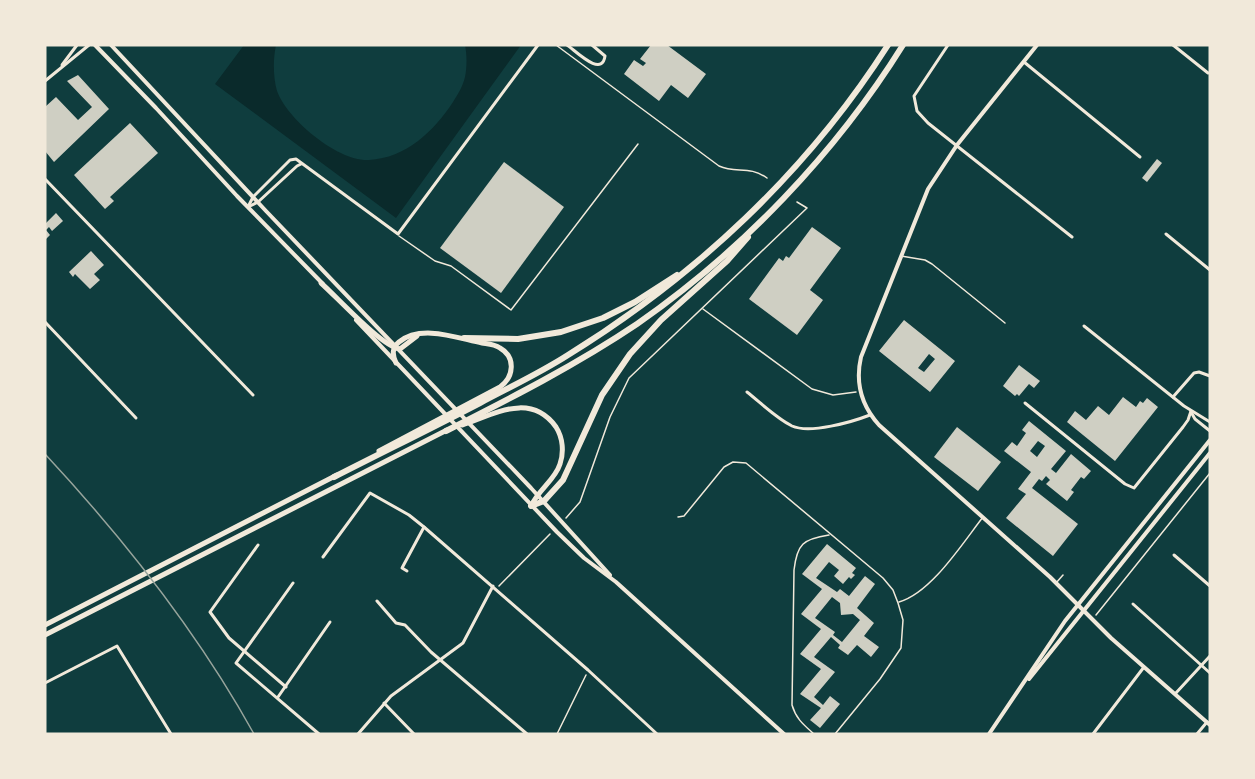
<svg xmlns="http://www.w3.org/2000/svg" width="1255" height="779" font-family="'Space Grotesk',sans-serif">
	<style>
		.water { fill: #0a2a2b }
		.building { fill: #cfcfc3; fill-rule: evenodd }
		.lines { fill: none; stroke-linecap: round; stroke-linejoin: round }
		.path { stroke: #f1e9da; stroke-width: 1.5 }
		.service { stroke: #f1e9da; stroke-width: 1.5 }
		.minor { stroke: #f1e9da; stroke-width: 3 }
		.tertiary { stroke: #f1e9da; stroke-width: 4 }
		.primary { stroke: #f1e9da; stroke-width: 5 }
		.motorway { stroke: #f1e9da; stroke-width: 6 }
		.tram { stroke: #97a49c; stroke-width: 1.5 }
	</style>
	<rect width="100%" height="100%" fill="#0f3d3e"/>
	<path class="water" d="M244,45H276C273,59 273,77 277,91C287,119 338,162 369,160C406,158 434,131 453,102C458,94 463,86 465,77C467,67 467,55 465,45H521L396,218L215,84Z"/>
	<g class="building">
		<polygon points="651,45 667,45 706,74 688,98 671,85 659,101 624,74 634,60 643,66 646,63 640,59"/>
		<polygon points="78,75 109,109 54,162 45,151 45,107 56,97 78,120 92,107 67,81"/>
		<polygon points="130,123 158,153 110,197 114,201 105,209 74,175"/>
		<polygon points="1157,159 1162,163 1147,182 1142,178"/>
		<polygon points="504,162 564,207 501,293 440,248"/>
		<polygon points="56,213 63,221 52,231 49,227 46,230 50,235 45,240 45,224"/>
		<polygon points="812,227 841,248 810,290 823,300 797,335 749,299 779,258 783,261 786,256 789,258"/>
		<polygon points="91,251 104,265 94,274 100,280 90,289 75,274 73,277 69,272"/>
		<path d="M904,320L955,361L930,392L879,351ZM929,354L935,359L924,372L918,368Z"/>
		<polygon points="1019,365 1040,381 1034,388 1029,384 1019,396 1017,394 1015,396 1003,386"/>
		<polygon points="1123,397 1136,407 1140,401 1143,403 1147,398 1158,407 1115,461 1067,422 1075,411 1086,420 1098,406 1109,415"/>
		<path d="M1029,421L1066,451L1051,469L1056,473L1071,454L1091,471L1084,479L1081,477L1071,490L1074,492L1067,501L1046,484L1050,480L1046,476L1042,481L1039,479L1032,488L1078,524L1053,556L1006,518L1026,494L1018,489L1031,472L1004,451L1012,442L1017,446L1026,433L1022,430ZM1038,441L1045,446L1037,457L1030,451Z"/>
		<polygon points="957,427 1001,462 978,491 934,457"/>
		<path d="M827,544L856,568L852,573L855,575L851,579L849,577L843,584L834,576L839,570L829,562L816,578L837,592L840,589L849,596L865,576L875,584L857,608L874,623L864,636L879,647L871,657L857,645L848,655L838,648L840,645L831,637L814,657L835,672L814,697L823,705L830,696L840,704L820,728L810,720L821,708L800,694L821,669L800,654L821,629L801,614L822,589L802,574ZM832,597L840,603L841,615L853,614L860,620L842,642L833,635L835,632L815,618Z"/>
	</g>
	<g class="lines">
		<g class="path">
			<path d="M556,45L719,166C736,174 749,165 767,178"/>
			<polyline points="703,309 812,389 833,395 856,392"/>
			<polyline points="566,518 580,502 610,417 629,378 807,208 797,202"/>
			<polyline points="499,586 550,534"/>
			<polyline points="1096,615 1210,473"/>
			<polyline points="557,734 586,675"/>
		</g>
		<g class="service">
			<polyline points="399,236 435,261 451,266 511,310 638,144"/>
			<polyline points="901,256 925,260 932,264 1005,323"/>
			<polyline points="678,517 684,516 724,467 733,462 746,463 883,578 893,590 898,603 903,620 901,648 880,679 835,734"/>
			<polyline points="1056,583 1063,575"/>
			<path d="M899,602C931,593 962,544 983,517"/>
			<path d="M814,734C804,725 796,719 792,705L794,570C797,544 803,539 829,535"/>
		</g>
		<g class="minor">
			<path d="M567,45C576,51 602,78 605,56L592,45"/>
			<polyline points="948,45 914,96 917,111 928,123 1072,237"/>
			<polyline points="1173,45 1208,73"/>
			<polyline points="1024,62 1140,157"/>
			<polyline points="62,65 77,45"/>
			<polyline points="45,81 89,45"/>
			<polyline points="45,179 253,395"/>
			<polyline points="248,207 253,197 290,160 296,159 398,234 538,45"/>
			<polyline points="248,207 258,202 297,166 301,164"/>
			<polyline points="1166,234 1210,270"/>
			<polyline points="45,322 136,418"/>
			<polyline points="1084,326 1184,406 1210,422"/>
			<path d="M747,392C761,403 776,418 792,426C810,434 852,422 870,415"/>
			<polyline points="1173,397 1194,373 1199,372 1210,376"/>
			<polyline points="1025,403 1125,484 1134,488 1183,427 1188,420 1191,411"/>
			<polyline points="1191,412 1195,419 1210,431"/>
			<polyline points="258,545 210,612 229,638 286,687"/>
			<polyline points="1174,555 1210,586"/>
			<polyline points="323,557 370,493 409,515 424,527 588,670 657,734"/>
			<polyline points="407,571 402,568 424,527"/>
			<polyline points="293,583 236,663 319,734"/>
			<polyline points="377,601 396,623 405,625 431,652 527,734"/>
			<polyline points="1133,604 1210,673"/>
			<polyline points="45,683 117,646 171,734"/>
			<polyline points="1175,694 1210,656"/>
			<polyline points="278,697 330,622"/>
			<polyline points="384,703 414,734"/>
			<polyline points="358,734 391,696 463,643 493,586"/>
			<polyline points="1093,734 1144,667"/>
			<polyline points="1197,734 1207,722"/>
		</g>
		<g class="tertiary">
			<polyline points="95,45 156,108 237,196 323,284"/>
			<polyline points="111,45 266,211 531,488 610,575"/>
			<path d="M1037,45L957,145L928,189L861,357C855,383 861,405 879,425L1050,577L1111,638L1210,725"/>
			<polyline points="356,320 557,532 584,558 616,582 784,734"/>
			<polyline points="1029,679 1210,453"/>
			<polyline points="989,734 1065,621 1210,440"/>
		</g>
		<g class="primary">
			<path d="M321,283C337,297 382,347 400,349L417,336"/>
			<path d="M462,425C493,415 530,391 556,427C563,438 564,452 560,464C555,480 539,489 531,506"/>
			<path d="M379,451L500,387C514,377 516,357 500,348C494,344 488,344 482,343C457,338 421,324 399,342C392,348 392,354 396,363"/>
			<polyline points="45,625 337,475"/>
			<polyline points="45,635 447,430"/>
		</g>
		<g class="motorway">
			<polyline points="464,338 518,339 561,332 603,318 635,302 677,275"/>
			<path d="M446,431C511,398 576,365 637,324C742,251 835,154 903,45"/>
			<path d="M334,477C383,452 432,428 480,403C510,387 540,373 568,355C696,276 807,172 888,45"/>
			<polyline points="531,506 544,501 563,480 602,395 630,354 661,320 727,261 748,237"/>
		</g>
		<path class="tram" d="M45,454C125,540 197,631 254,734"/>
	</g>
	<rect width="1255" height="779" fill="none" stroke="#f1e9da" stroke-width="93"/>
</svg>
